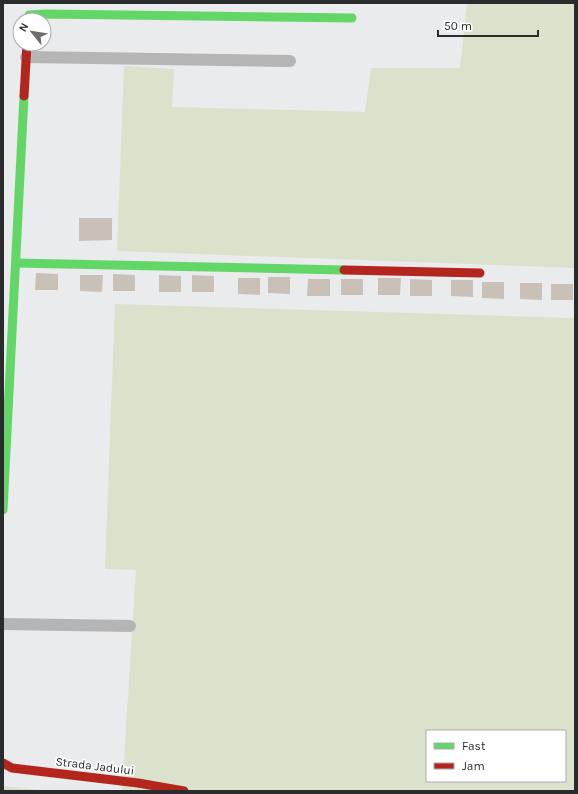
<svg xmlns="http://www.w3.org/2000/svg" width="578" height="794" font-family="Karla,sans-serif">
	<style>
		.green { fill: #dbe2cb; fill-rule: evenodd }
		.building { fill: #c9c1b7 }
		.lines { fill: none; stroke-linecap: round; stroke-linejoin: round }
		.street { stroke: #b5b5b6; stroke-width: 12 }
		.fast { stroke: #63d668; stroke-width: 9 }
		.jam { stroke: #b3261e; stroke-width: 9 }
		.labels { text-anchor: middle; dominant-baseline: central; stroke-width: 3.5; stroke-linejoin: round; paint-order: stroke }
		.street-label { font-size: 12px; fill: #2a2b2d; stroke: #fff }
	</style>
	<rect width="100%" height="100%" fill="#e9ebed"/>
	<g class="green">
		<polygon points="467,3 575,3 575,268 117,251 124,66 174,69 172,107 365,112 371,68 460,68"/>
		<path d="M115,304L575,318V791H122L136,570L105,569ZM427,731H565V781H427Z"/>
		<polygon points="3,786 50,791 3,791"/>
	</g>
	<g class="building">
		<polygon points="79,218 112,218 112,240 79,241"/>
		<polygon points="36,273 58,274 58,290 35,290"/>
		<polygon points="113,274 135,275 135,291 113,291"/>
		<polygon points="80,275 103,275 102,292 80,291"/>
		<polygon points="159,275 181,276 181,292 159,292"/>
		<polygon points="192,275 214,276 214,292 192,292"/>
		<polygon points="268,277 290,277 290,294 268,293"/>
		<polygon points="238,278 260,278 260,295 238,294"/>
		<polygon points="378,278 401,278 400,295 378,295"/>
		<polygon points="308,279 330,279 330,296 307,296"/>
		<rect x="341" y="279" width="22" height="16"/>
		<polygon points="410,279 432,280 432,296 410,296"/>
		<polygon points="451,280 473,280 473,297 451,296"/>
		<polygon points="482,282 504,282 504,299 482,298"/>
		<polygon points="520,283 542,283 542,300 520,299"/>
		<rect x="551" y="284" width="22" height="16"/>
	</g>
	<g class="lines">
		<g class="street">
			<polyline points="26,57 290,61"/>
			<polyline points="3,624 130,626"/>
		</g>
		<g class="fast">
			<polyline points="29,15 46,14 352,18"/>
			<polyline points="16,263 344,270"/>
			<polyline points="3,510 24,96"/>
		</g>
		<g class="jam">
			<polyline points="24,96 27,44"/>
			<polyline points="344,270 480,273"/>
			<polyline points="3,763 12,768 138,783 184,791"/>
		</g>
	</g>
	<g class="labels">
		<g class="street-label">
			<text transform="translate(95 766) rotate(7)">Strada Jadului</text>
		</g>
	</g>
	<rect width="578" height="794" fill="none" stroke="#2a2b2d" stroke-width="8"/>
	<rect x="426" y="730" width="140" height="52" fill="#ffffff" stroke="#aaaaab"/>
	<rect x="434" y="743" width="20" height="6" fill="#63d668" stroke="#aaaaab"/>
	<text x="462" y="750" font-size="12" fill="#2a2b2d">Fast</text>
	<rect x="434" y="763" width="20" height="6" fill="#b3261e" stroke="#aaaaab"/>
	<text x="462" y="770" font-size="12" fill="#2a2b2d">Jam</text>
	<g transform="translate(32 32) rotate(300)"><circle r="19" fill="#ffffff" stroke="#aaaaab"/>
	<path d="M0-3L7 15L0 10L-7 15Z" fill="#6d6e70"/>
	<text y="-6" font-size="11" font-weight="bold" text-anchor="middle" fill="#2a2b2d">N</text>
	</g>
	<path d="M438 30v6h100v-6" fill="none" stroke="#2a2b2d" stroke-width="2"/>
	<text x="444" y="30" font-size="12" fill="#2a2b2d" stroke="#ffffff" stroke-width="3" paint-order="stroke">50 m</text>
</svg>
